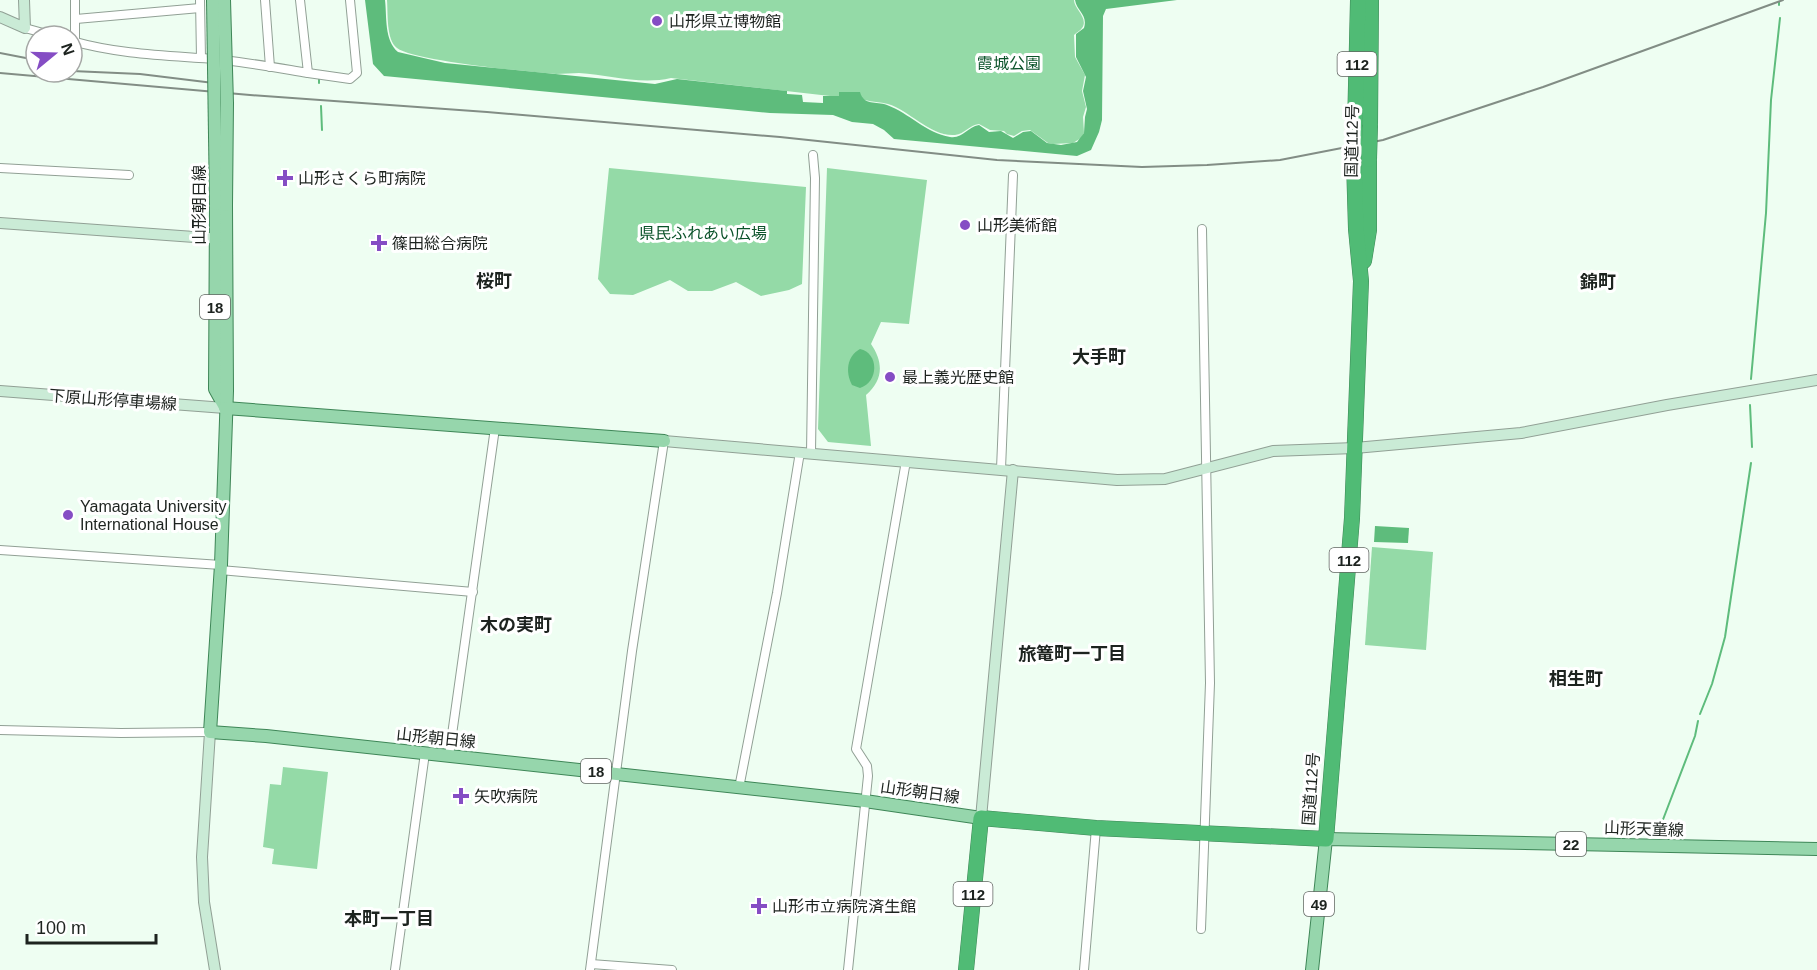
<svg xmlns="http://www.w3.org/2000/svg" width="1817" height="970" font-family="Helvetica,'Noto Sans JP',sans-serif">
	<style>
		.green { fill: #94daa7 }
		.water { fill: #5ebc7c }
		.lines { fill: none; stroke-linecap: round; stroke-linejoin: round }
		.stream { stroke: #5ebc7c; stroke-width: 2 }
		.street-casing { stroke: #91a095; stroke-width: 10 }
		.secondary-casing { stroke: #91a095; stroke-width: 12 }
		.primary-casing { stroke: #3e8657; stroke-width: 14 }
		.highway-casing { stroke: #3e8657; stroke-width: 16 }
		.street { stroke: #fff; stroke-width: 8 }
		.secondary { stroke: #caebd6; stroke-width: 10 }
		.primary { stroke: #96d6ac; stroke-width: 12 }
		.highway { stroke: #50bb75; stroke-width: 15 }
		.rail { stroke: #828d85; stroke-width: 2 }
		.primary-bridge-casing { stroke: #3e8657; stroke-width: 14; stroke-linecap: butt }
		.highway-bridge-casing { stroke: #3e8657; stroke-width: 16; stroke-linecap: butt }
		.primary-bridge { stroke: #96d6ac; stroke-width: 12 }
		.highway-bridge { stroke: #50bb75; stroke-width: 15 }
		.poi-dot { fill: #854dc4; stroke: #fff; stroke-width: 2 }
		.labels { text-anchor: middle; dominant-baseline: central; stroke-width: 6; stroke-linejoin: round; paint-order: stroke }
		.shield { fill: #fff; stroke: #616562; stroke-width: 1.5 }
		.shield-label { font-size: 15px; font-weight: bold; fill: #1d231f }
		.poi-label { font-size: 16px; fill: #1d231f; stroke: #fff; text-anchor: start }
		.park-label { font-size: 16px; fill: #0b532a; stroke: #fff }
		.street-label { font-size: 16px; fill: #1d231f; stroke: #fff }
		.neighbourhood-label { font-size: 18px; font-weight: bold; fill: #1d231f; stroke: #fff }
	</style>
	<rect width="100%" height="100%" fill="#eefef2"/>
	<g class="green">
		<path d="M387,0H1074C1074,9 1089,18 1082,28C1080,31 1077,32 1074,35L1075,57L1085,75L1082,91L1086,107L1083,117L1084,133L1081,138L1073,143L1053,144L1048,143L1030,130L1022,131L1014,136L1007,134L1004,131L990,130L979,124C969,125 965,134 955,135C931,137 909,110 888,104C880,102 872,102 865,100L671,78C640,85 610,75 579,73C572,73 564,74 556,74C530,72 414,61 397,48C386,40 388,13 387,0Z"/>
		<polygon points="609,168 806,187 802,284 789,290 761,296 736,282 712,291 688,291 670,280 633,295 610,294 598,279"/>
		<path d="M827,168L927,180L909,324L881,322L871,344C884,363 883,380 866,395L871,446L828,442L818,429Z"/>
		<polygon points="1372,547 1433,552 1426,650 1365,645"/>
		<polygon points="283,767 328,772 317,869 272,864 274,849 263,847 270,784 281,785"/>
	</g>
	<g class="water">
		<path d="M365,0H385C387,17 384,40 398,52L445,63L655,84L677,79L787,91V94L802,95L803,102L823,103V96H839V92H860C864,106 876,101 887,105C909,113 926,133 950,137C963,139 967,127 979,125L989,132L1001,131L1013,138L1023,132L1031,131L1047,143L1061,145L1077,142L1084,133L1085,117L1087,109L1083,91L1086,77L1076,57V34L1084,28C1088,14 1077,12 1075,0H1177L1106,9L1103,16L1102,120L1099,132L1091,150L1077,156L894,139L884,130L873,124L852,122L833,115L770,113L384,76L373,64Z"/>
		<path d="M860,349C879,353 879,382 860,388L852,385C845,372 847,356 860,349Z"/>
		<polygon points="1375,526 1409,528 1408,543 1374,542"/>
	</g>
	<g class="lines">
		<g class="stream">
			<polyline points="1779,5 1779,2"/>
			<polyline points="319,79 319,83"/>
			<polyline points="321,106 322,130"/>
			<polyline points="1751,379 1766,213 1771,100 1780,18"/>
			<polyline points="1750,405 1752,447"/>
			<polyline points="1700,714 1712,684 1725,637 1751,463"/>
			<polyline points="1659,830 1695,736 1698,721"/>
		</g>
		<g class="street-casing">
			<g id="street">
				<polyline points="75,0 75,42"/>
				<polyline points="200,0 201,58"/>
				<polyline points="265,0 270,67"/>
				<polyline points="76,19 200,8"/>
				<polyline points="25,28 54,36"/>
				<path d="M72,41C114,53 156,55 199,58C236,60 272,67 308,73L300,0"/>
				<polyline points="308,73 350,79 357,73 350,0"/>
				<polyline points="0,168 129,175"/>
				<polyline points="811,453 815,178 813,155"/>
				<polyline points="1001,469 1013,175"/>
				<polyline points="0,550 221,565"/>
				<polyline points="220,570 473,592"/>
				<polyline points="0,730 121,733 210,732"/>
				<polyline points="449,756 495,428"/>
				<polyline points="739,788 777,593 800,452"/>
				<polyline points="1201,929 1210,683 1202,229"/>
				<polyline points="591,964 672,970"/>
				<polyline points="395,970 425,753"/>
				<polyline points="590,970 632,651 664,441"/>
				<polyline points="848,970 868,776 867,766 856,749 906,461"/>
				<polyline points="1084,970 1096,828"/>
			</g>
		</g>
		<g class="secondary-casing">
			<g id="secondary">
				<polyline points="0,17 25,28 24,0"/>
				<polyline points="0,223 222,239"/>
				<polyline points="0,391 225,408"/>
				<polyline points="664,441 1117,480 1165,479 1273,451 1355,448 1521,433 1667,405 1817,380"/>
				<polyline points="210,732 202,857 204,902 215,970"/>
				<polyline points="981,818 1013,470"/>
			</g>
		</g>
		<g class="primary-casing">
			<g id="primary">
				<polyline points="216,204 215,389 225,407"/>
				<polyline points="226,205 227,391 221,565 210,732 266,736 865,801 981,818"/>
				<polyline points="225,408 664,441"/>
				<polyline points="1312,970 1326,839 1817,849"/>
			</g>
		</g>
		<g class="highway-casing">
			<g id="highway">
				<polyline points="1370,125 1371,0"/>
				<polyline points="1355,128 1358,0"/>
				<polyline points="1364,261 1369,230 1369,159"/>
				<polyline points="966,970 981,818 1096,828 1326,839 1352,518 1361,281 1356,229 1354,162"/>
			</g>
		</g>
		<use href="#street" class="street"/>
		<use href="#secondary" class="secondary"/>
		<use href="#primary" class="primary"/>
		<use href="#highway" class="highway"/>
		<g class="rail">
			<polyline points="0,53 36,60"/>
			<polyline points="72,71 140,74 230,85"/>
			<polyline points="0,73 250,95 487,112 780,137 997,160 1142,167 1207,165 1280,160 1383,140 1543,87 1783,0"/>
		</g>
		<g class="primary-bridge-casing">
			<g id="primary-bridge">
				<polyline points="213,0 216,204"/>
				<polyline points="224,0 227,103 226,205"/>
			</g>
		</g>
		<g class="highway-bridge-casing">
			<g id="highway-bridge">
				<polyline points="1369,159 1370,125"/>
				<polyline points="1354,162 1355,128"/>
			</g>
		</g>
		<use href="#primary-bridge" class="primary-bridge"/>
		<use href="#highway-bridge" class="highway-bridge"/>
	</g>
	<g class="poi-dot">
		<circle cx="657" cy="21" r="6"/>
		<path d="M282 169h6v6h6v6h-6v6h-6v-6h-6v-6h6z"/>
		<circle cx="965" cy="225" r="6"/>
		<path d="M376 234h6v6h6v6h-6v6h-6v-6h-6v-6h6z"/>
		<circle cx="890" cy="377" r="6"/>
		<circle cx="68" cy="515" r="6"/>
		<path d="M458 787h6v6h6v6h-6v6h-6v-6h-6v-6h6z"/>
		<path d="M756 897h6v6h6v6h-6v6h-6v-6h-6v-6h6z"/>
	</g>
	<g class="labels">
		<g class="shield">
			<rect x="1337.5" y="52" width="39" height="24" rx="4.5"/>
			<rect x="200" y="295" width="30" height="24" rx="4.5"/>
			<rect x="1329.5" y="548" width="39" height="24" rx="4.5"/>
			<rect x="581" y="759" width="30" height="24" rx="4.5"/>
			<rect x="1556" y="832" width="30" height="24" rx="4.5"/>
			<rect x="953.5" y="882" width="39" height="24" rx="4.5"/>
			<rect x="1304" y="892" width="30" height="24" rx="4.5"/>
		</g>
		<g class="shield-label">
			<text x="1357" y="64">112</text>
			<text x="215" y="307">18</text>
			<text x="1349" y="560">112</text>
			<text x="596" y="771">18</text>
			<text x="1571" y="844">22</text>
			<text x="973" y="894">112</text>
			<text x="1319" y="904">49</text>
		</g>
		<g class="poi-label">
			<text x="669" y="21">山形県立博物館</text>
			<text x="298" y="178">山形さくら町病院</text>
			<text x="977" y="225">山形美術館</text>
			<text x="392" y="243">篠田総合病院</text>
			<text x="902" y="377">最上義光歴史館</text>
			<text x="80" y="506">Yamagata University<tspan x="80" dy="18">International House</tspan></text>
			<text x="474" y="796">矢吹病院</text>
			<text x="772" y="906">山形市立病院済生館</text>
		</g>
		<g class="park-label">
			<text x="1009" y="63">霞城公園</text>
			<text x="703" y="233">県民ふれあい広場</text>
		</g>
		<g class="street-label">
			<text transform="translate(1352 141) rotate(-89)">国道112号</text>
			<text transform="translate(199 205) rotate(-90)">山形朝日線</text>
			<text transform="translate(113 400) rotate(4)">下原山形停車場線</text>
			<text transform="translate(436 738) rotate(6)">山形朝日線</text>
			<text transform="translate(1311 789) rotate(-86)">国道112号</text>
			<text transform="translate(920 792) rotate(8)">山形朝日線</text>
			<text transform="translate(1644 829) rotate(2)">山形天童線</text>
		</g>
		<g class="neighbourhood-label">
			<text x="494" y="281">桜町</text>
			<text x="1598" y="282">錦町</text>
			<text x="1099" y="357">大手町</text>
			<text x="516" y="625">木の実町</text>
			<text x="1072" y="654">旅篭町一丁目</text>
			<text x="1576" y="679">相生町</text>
			<text x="389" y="919">本町一丁目</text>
		</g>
	</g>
	<g transform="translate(54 54) rotate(71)"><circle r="28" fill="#ffffff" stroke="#a5a7a5" stroke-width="1.5"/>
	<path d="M0-4.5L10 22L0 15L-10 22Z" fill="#854dc4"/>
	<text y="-9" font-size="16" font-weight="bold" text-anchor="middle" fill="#1d231f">N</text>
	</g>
	<path d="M27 934v9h129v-9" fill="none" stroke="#1d231f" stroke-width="3"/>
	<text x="36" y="934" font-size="18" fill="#1d231f" stroke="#ffffff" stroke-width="4.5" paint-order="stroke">100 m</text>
</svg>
